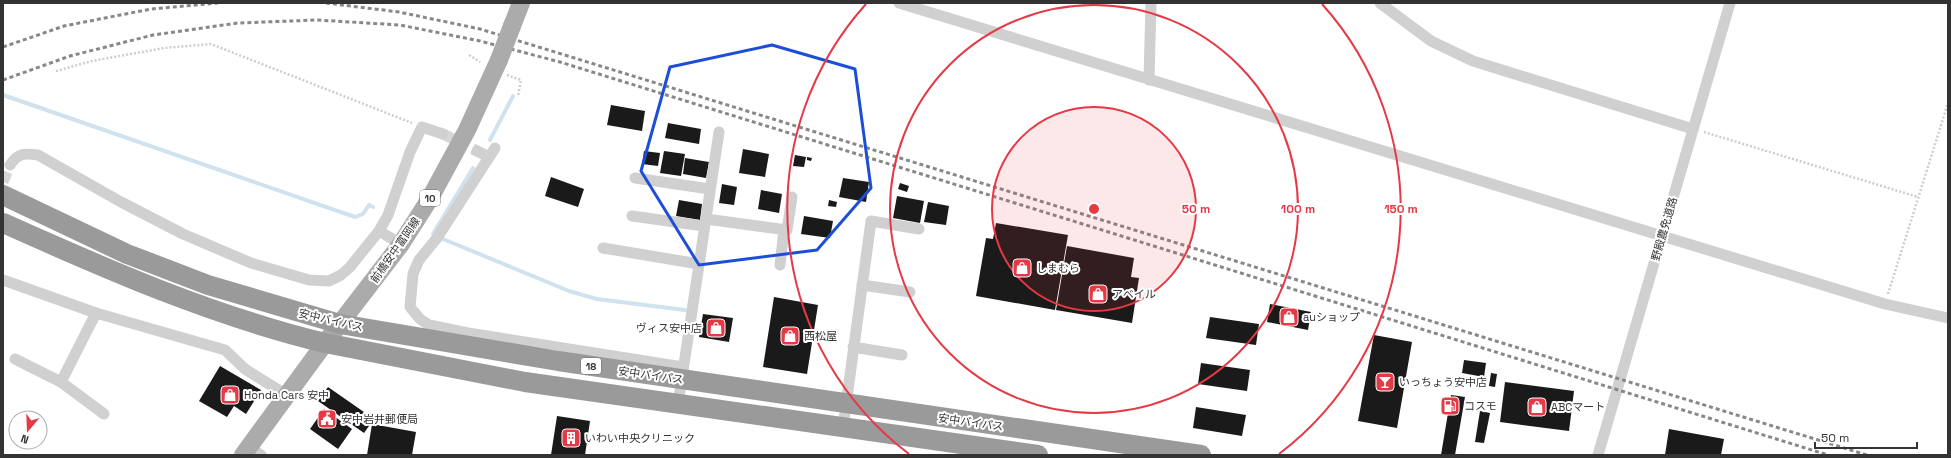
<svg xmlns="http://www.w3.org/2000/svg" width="1951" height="458" font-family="'Space Grotesk','Noto Sans JP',sans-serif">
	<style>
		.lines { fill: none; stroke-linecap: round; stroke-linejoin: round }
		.stream { stroke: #cfe2ee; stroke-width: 4 }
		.building { fill: #1a1a1a }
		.street-tunnel { stroke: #d6d6d6; stroke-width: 11; stroke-dasharray: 11 5.5; stroke-linecap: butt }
		.path { stroke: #cdcdcd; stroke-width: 2.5; stroke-dasharray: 2 2; stroke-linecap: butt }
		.street { stroke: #d0d0d0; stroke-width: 11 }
		.primary { stroke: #ababab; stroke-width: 18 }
		.highway { stroke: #9a9a9a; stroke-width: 20 }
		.rail { stroke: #888; stroke-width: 3; stroke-dasharray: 4 3; stroke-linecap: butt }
		.primary-bridge { stroke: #ababab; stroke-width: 18 }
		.marked { fill: none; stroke: #1d4ed8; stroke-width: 3; stroke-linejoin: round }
		.ring { fill: none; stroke: #e63946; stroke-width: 2 }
		.labels { text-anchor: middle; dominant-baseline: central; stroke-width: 4; stroke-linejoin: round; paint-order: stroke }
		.shield { fill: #fff; stroke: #707070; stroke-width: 1 }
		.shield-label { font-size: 10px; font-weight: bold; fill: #333 }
		.street-label { font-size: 11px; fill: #333; stroke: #fff }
		.poi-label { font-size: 11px; fill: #333; stroke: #fff; text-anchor: start }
		.centre { fill: #e63946; stroke: #fff; stroke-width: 2 }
		.ring-label { font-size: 12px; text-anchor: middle; font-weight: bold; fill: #e63946; stroke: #fff; stroke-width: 4; stroke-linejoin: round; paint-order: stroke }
	</style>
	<rect width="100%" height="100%" fill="#fff"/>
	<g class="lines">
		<g class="stream">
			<polyline points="3,95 355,217 363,214 369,205 373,207"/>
			<polyline points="490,140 513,96"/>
			<polyline points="433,234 473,168"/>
			<polyline points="443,239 569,291 597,299 685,310"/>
		</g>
	</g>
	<g class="building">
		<polygon points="611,105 645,111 642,131 607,125"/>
		<polygon points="668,123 701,129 699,144 665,138"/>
		<polygon points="743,149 769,154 765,177 739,173"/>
		<polygon points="644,151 660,153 658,166 642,164"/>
		<polygon points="664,151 685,154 681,176 660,173"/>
		<polygon points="795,155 806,157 804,167 793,166"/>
		<polygon points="807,157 812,158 811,161 807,160"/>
		<polygon points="685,158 709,162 706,178 683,174"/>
		<polygon points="551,177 584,189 578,207 545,196"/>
		<polygon points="843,178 869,182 866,202 839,197"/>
		<polygon points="900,183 909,186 907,192 898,189"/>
		<polygon points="722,184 737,187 734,205 719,203"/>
		<polygon points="761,190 782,194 779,213 758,209"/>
		<polygon points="897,196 924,201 920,223 893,218"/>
		<polygon points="679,200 702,204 700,220 676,216"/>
		<polygon points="829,200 837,202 836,207 828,206"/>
		<polygon points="928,202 949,206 946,225 924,222"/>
		<polygon points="804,216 833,221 830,238 801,234"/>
		<polygon points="996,223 1068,235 1055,310 976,296 986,238 993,239"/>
		<polygon points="1067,246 1134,258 1131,277 1139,278 1132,323 1056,310"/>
		<polygon points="774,297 818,305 807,374 763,367"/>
		<polygon points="1270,304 1311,312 1308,330 1267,322"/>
		<polygon points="703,314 733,318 729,342 699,337"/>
		<polygon points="1210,317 1259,324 1256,345 1206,338"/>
		<polygon points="1374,335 1412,342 1397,428 1358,421"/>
		<polygon points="1464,360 1486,363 1484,377 1462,373"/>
		<polygon points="1201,363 1250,370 1247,391 1198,384"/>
		<polygon points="220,366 261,390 246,414 234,406 227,417 199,401"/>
		<polygon points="1491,373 1497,374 1495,387 1489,386"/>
		<polygon points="1505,382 1574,391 1569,431 1500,422"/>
		<polygon points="328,387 374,419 364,433 318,401"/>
		<polygon points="1451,395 1465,397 1455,455 1441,455"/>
		<polygon points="1196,407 1246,415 1242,436 1193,428"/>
		<polygon points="324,409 352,429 338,449 310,429"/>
		<polygon points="1480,411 1490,413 1484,443 1475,442"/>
		<polygon points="557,416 590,421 585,455 551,455"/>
		<polygon points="372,424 416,432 412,455 367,455"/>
		<polygon points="1669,429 1724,439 1721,455 1665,455"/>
	</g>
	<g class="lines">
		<g class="street-tunnel">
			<polyline points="443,134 477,151"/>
			<polyline points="3,182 10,165"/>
		</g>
		<g class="path">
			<polyline points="469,55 480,62"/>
			<polyline points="56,71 92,61 164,48 211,44 412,123"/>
			<polyline points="507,75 521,80 518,96"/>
			<polyline points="1704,132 1918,197"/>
			<polyline points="1888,294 1948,103"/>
		</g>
		<g class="street">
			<polyline points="899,3 1885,304 1948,318"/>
			<polyline points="1380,3 1431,41 1473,61 1693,129"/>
			<polyline points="1149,80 1151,3"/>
			<polyline points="495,148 437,238 419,260 413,274 410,307 420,319 429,325 468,333 683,367"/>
			<polyline points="477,151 489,157"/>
			<path d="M10,165C18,153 24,153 38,155L121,202L183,234L251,263L309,280L329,281L341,275L350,267L379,231L388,215L410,152L422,127L443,134"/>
			<polyline points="635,178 710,189"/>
			<polyline points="632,216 704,226"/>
			<polyline points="706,219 787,230 792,197"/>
			<polyline points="379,231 401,244"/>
			<polyline points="603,248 699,264"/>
			<polyline points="780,265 784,230"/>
			<polyline points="3,280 96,313 225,350 245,369 288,396"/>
			<polyline points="862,285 910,292"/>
			<polyline points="853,347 902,355"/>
			<polyline points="15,359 61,382 104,414"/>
			<polyline points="61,382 96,313"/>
			<polyline points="678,404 719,132"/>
			<polyline points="843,427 871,221 919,229"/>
			<polyline points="249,447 261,455"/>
			<polyline points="1598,455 1730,3"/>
		</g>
		<g class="primary">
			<polyline points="512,26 521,3"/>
			<polyline points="243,455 325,343 401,244 429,200 467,130 499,60"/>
		</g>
		<g class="highway">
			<polyline points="3,195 127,254 208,285 340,324 558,361 1201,455"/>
			<path d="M3,223C108,270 213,316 325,343L525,382L1038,455"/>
		</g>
		<g class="rail">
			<polyline points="326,3 399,12 480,29 1867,455"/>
			<polyline points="3,47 64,26 151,9 218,3"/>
			<polyline points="3,80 70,56 153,35 238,23 317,20 400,25 480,41 560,62 1828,455"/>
		</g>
		<polyline class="primary-bridge" points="499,60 512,26"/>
	</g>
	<path class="marked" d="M772,45L855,69L871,188L817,250L699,265L641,171L670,67Z"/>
	<circle cx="1094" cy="209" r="102" fill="#e63946" fill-opacity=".12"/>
	<g class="ring">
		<circle cx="1094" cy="209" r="102"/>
		<circle cx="1094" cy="209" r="204"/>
		<path d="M909 454A307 307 0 0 1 866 4M1322 4A307 307 0 0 1 1279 454"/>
	</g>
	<defs>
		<g id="shop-square" transform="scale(1)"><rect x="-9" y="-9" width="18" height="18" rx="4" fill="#e63946" stroke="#fff"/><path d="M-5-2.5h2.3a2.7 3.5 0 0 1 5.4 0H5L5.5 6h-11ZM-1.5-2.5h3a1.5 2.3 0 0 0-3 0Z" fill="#fff"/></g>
		<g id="bar-square" transform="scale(1)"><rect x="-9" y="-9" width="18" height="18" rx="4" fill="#e63946" stroke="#fff"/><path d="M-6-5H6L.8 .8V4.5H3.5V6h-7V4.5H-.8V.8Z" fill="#fff"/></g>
		<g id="fuel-square" transform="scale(1)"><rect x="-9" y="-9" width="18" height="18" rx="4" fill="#e63946" stroke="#fff"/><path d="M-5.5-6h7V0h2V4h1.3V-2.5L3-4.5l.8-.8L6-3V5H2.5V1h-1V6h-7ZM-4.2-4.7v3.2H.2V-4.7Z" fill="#fff"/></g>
		<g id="civic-square" transform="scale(1)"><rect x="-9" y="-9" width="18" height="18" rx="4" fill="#e63946" stroke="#fff"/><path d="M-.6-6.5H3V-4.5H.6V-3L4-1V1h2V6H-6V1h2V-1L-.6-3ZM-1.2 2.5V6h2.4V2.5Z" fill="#fff"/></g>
		<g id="building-square" transform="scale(1)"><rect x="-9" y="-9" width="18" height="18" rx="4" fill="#e63946" stroke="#fff"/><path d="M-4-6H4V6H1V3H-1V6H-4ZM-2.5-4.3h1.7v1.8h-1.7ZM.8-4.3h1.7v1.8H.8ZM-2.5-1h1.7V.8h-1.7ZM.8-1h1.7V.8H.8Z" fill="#fff"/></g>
	</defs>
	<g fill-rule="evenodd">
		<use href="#shop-square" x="1022" y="268"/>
		<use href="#shop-square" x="1098" y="294"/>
		<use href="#shop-square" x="1289" y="317"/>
		<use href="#shop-square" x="716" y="328"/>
		<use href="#shop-square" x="790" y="336"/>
		<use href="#bar-square" x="1385" y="382"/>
		<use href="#shop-square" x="230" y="395"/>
		<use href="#fuel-square" x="1450" y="406"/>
		<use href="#shop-square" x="1537" y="407"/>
		<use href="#civic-square" x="327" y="419"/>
		<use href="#building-square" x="571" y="438"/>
	</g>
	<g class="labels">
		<g class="shield">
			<rect x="420" y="190" width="20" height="16" rx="3"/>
			<rect x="581" y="358" width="20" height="16" rx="3"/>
		</g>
		<g class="shield-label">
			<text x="430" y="198">10</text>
			<text x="591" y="366">18</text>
		</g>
		<g class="street-label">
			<text transform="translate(1664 229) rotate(-74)">野殿農免道路</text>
			<text transform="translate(395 250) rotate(-55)">前橋安中富岡線</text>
			<text transform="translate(331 320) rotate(13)">安中バイパス</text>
			<text transform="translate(651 375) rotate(8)">安中バイパス</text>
			<text transform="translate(971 422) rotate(8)">安中バイパス</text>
		</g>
		<g class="poi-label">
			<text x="1036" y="268">しまむら</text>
			<text x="1112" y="294">アベイル</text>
			<text x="1303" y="317">auショップ</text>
			<text x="702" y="328" text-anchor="end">ヴィス安中店</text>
			<text x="804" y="336">西松屋</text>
			<text x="1399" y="382">いっちょう安中店</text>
			<text x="244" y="395">Honda Cars 安中</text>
			<text x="1464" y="406">コスモ</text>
			<text x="1551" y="407">ABCマート</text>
			<text x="341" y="419">安中岩井郵便局</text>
			<text x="585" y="438">いわい中央クリニック</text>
		</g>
	</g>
	<circle cx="1094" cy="209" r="6" class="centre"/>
	<g class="ring-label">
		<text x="1196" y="213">50 m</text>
		<text x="1298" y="213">100 m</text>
		<text x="1401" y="213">150 m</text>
	</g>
	<rect width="1951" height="458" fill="none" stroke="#333333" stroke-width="8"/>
	<g transform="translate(28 430) rotate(199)"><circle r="19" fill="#ffffff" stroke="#adadad"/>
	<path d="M0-3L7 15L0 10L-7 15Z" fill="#e63946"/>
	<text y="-6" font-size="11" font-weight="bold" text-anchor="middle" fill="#333333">N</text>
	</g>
	<path d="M1815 442v6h102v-6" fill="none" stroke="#333333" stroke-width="2"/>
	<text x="1821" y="442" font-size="12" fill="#333333" stroke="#ffffff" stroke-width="3" paint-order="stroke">50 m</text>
</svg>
